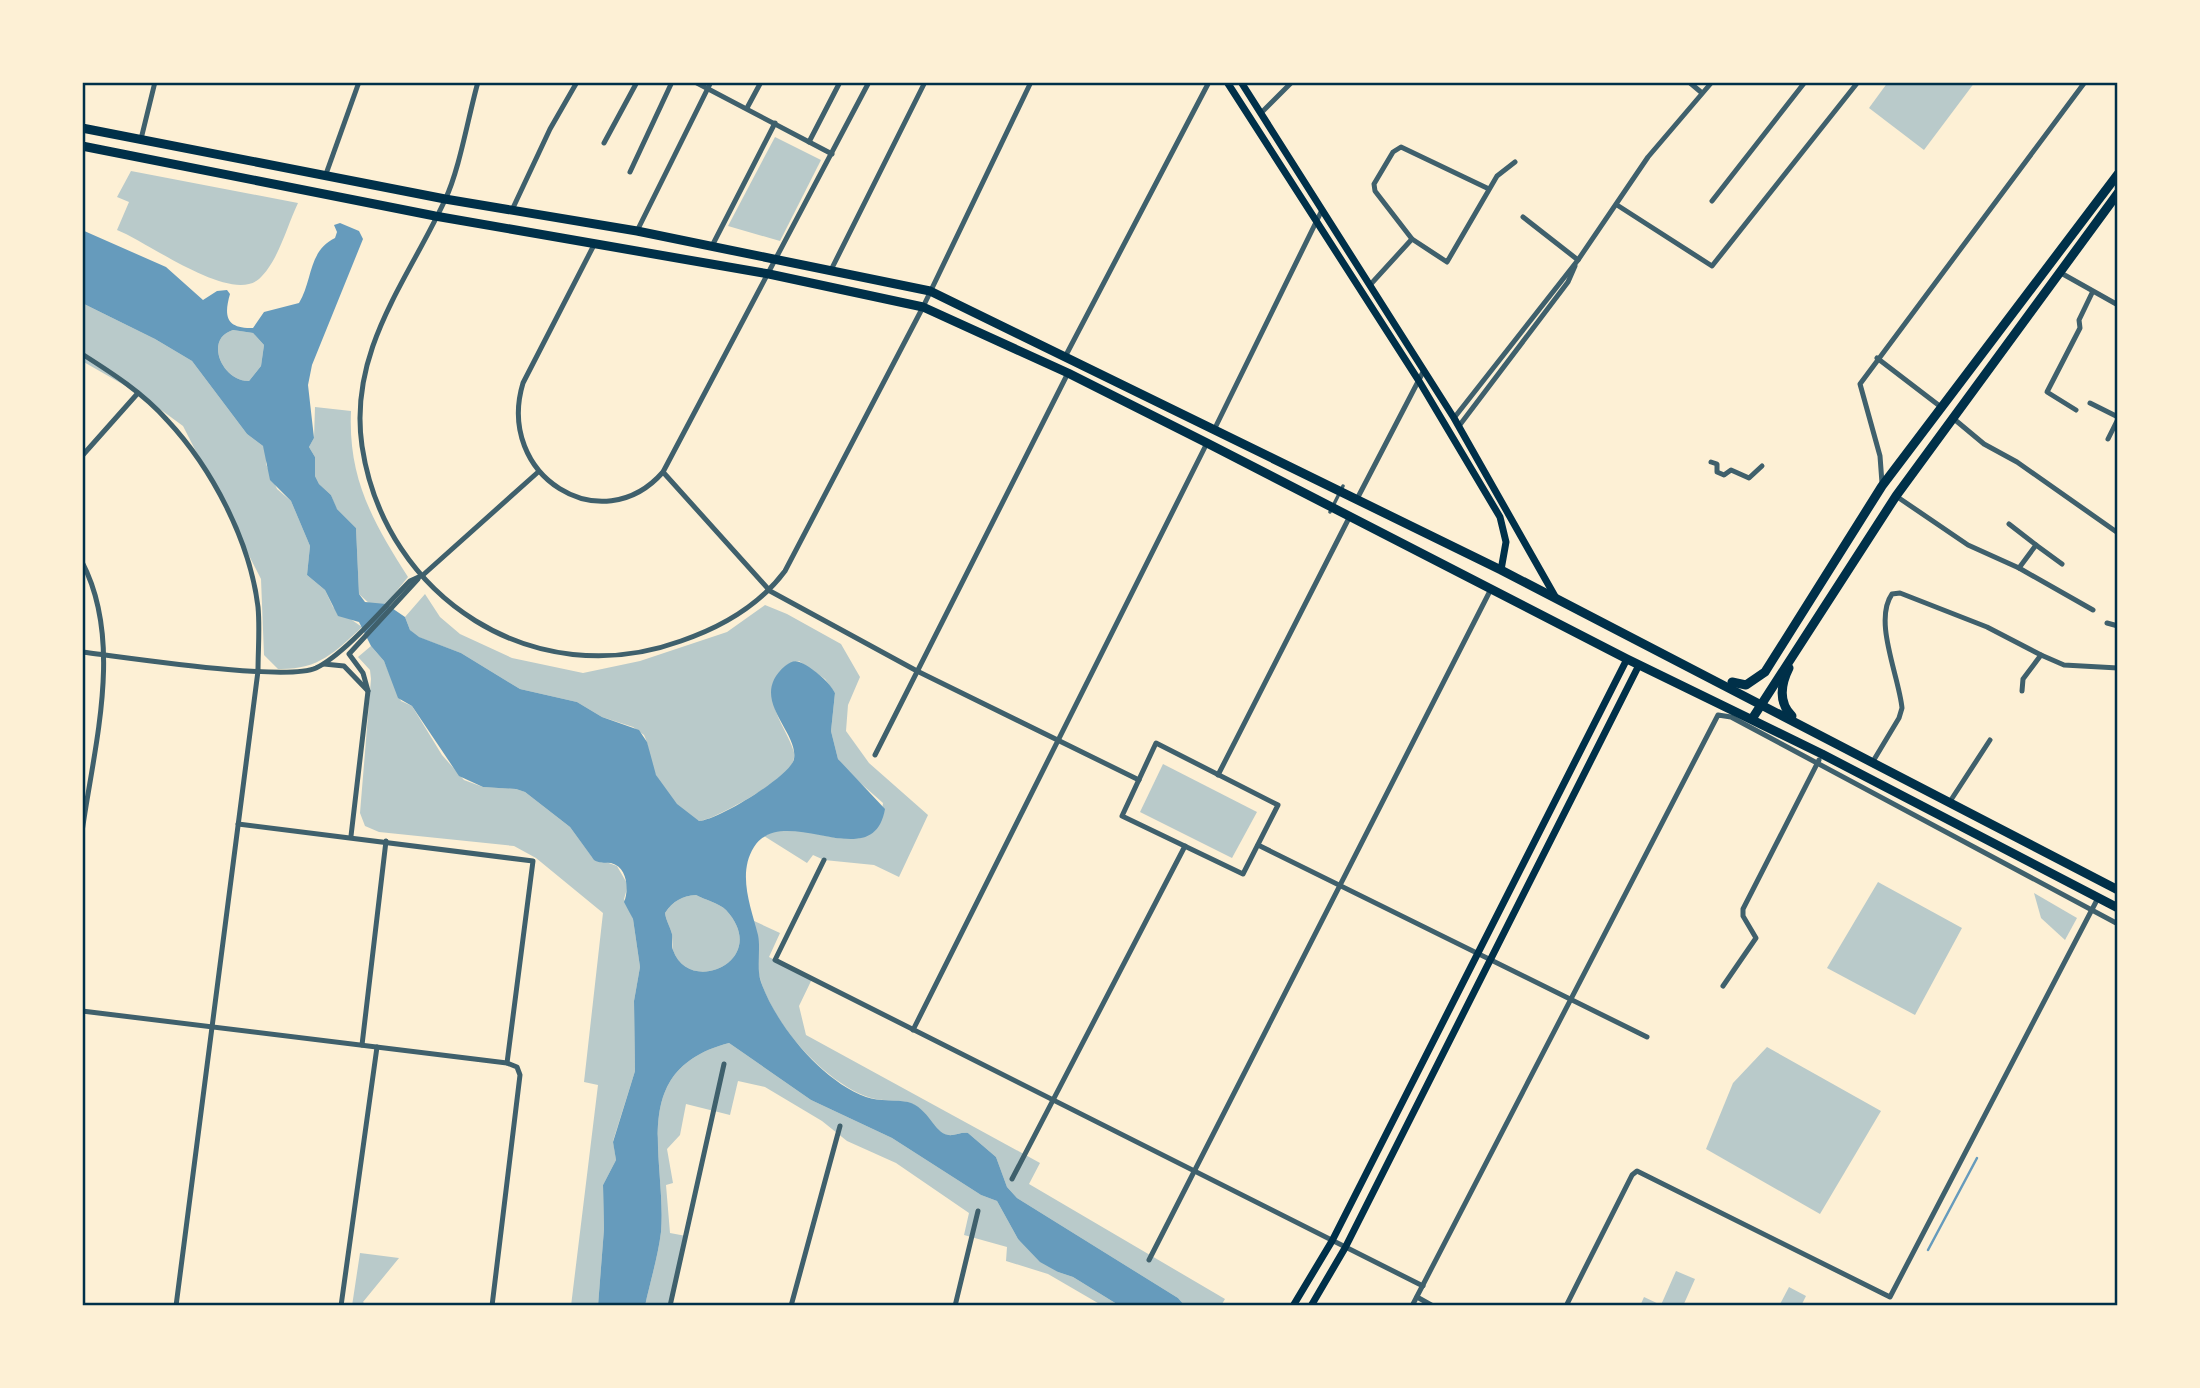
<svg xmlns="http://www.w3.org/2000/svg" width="2200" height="1388" font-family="'PT Sans Narrow',sans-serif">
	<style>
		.green { fill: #b9caca }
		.water { fill: #669bbc; fill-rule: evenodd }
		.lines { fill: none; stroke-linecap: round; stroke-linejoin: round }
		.stream { stroke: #669bbc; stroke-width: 2.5 }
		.pedestrian { stroke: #3f606c; stroke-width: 3.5 }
		.minor { stroke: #3f606c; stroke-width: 5 }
		.secondary { stroke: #003049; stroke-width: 7 }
		.trunk { stroke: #003049; stroke-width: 9 }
		.neatline { fill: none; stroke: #003049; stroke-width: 2.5 }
	</style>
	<rect width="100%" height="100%" fill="#fdf0d5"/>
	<g class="green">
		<polygon points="1888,82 1975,82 1924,150 1869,108"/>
		<polygon points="775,137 821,160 780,241 728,226"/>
		<path d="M131,171L298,203C287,226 278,262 259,279C230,304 148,242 117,230L129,202L117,197Z"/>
		<path d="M82,303L155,339L192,361L247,434L263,446L267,451L266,464L277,489L291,501L310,546L307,575L325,590L333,607L362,627C334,653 318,670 278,669L264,655L261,579L183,426L138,393L82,361Z"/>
		<path d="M233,330L253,333L264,345L261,366L249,381C223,382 203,339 233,330Z"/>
		<path d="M315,407L351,411C348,479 373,522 408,577L386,604H370L359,594L356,528L336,508L331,495L319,484L315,476V457L309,447L314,438Z"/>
		<path d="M425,594L440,617L460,634L512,658L583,673L640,661L727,632L765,605L787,614L841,644L860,677L848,705L846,731L869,763L928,815L899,877L874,865L824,860L813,855L807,863L764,836C769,834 775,830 779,830C817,824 876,868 883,803L849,773L838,759L831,731L835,693L825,679L799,661C787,663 783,666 778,677C763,705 786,726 794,752C795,760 792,766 787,772C777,783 713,821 699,821C680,813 660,786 652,767C649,757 649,745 644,735L633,727L602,717L577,702L520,689L461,653L418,637L410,630L405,617Z"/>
		<polygon points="371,646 384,661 401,701 412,706 442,755 464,780 483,787 516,789 525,792 570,827 592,857 617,866 628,885 624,899 633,919 640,967 634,1001 635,1071 613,1141 616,1160 603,1185 604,1229 598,1306 571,1306 598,1085 584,1082 603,913 536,858 514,846 379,832 365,826 360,813 371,679 370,670 358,657"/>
		<polygon points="1163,764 1257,812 1232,858 1140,812"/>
		<polygon points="1878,882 1962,928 1915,1015 1827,968"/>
		<polygon points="2034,893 2077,918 2065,940 2041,918"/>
		<path d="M696,895C705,900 719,903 726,910C772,960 689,997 673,950C672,945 673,939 672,934C670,926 666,921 665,913C673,901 682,896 696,895Z"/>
		<path d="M752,920L780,933L769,957L812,979L799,1006L806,1035L1040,1163L1029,1184L1225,1299L1222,1304L1224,1306H1185L1178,1298L1017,1198L1007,1187L996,1157L968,1133C961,1132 954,1136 947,1135C932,1133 927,1107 907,1102C893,1099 879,1102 865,1096C822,1079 772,1023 760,978C755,959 761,940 752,920Z"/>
		<path d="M729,1043L811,1100L892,1138L981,1195L997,1201L1018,1239L1058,1272L1073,1277L1120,1306H1103L1048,1274L1006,1261L1007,1247L964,1235L969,1213L896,1163L847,1141L822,1121L765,1087L738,1081L730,1115L686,1104L680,1135L667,1149L673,1183L666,1185L670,1233L686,1236L670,1306H645C650,1282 658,1257 661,1232C667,1158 626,1070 729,1043Z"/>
		<polygon points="1767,1047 1881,1111 1820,1214 1706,1149 1733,1083"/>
		<polygon points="360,1253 399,1258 363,1302 367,1306 352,1306"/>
		<polygon points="1676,1271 1695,1279 1683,1306 1640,1306 1644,1297 1661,1305"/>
		<polygon points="1789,1287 1806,1296 1801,1306 1779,1306"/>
	</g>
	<path class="water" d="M340,223L359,231L363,239L312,365L308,385L314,438L309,447L315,457V476L319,484L331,495L337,509L356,528L359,594L365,602L386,604L405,617L410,630L419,637L461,653L520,689L577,702L602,717L639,730L647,742L656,775L677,804L699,821C716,821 791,776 794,759C799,731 747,699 785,666C794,658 800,661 809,667C819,674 829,682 835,693L831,731L838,759L885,809C873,878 784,800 754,847C737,874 751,907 758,935C761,950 756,967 761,982C776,1025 822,1081 866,1097C880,1102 895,1099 908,1102C929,1108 934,1133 948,1135C954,1136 961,1132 968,1133L996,1157L1007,1187L1017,1198L1178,1298L1185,1306H1120L1073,1277L1058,1272L1040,1262L1018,1239L997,1201L981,1195L892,1138L811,1100L729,1043C626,1070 667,1158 661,1232C658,1257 650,1282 645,1306H598L604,1229L603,1185L616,1160L613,1142L635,1071L634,1001L640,967L633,919L624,902C629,891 628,867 611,863C604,862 601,864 594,860L570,827L525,792L516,789L483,787L459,776L412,706L398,698L384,661L371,646L359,622L338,616L325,590L307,575L310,546L291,501L270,480L263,446L247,434L192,361L155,339L82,303V230L166,267L203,300L217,291L227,290L230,294C224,315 225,329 253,328L264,312L299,303C313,280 308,251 335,238L337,232L334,225ZM233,330L253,333L264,345L261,366L249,381C223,382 203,339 233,330ZM696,895C705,900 719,903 726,910C772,960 689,997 673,950C671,945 673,939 672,934C670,926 666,921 665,913C673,901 682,896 696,895Z"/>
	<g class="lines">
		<polyline class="stream" points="1928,1250 1977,1158"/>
		<polyline class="pedestrian" points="1330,512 1343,486"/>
		<g class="minor">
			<path d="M478,82C468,117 460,168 445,200C408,280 348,351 362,446C385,599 535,694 681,641C722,627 759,606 785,571L923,307L1031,82"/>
			<polyline points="695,82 832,154"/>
			<polyline points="1689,82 1702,93"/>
			<polyline points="747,108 761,82"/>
			<polyline points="1261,113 1292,82"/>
			<polyline points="141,139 155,82"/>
			<polyline points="809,142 840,82"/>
			<polyline points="604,143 637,82"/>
			<polyline points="630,172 672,82"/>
			<polyline points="326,174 359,82"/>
			<polyline points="1489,189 1401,147 1393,152 1374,184 1375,191 1412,239 1447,262 1497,176 1515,162"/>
			<polyline points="1712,201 1805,82"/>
			<polyline points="1617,205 1712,266 1858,82"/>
			<polyline points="512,210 550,129 577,82"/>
			<polyline points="1523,217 1578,260"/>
			<polyline points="637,231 711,82"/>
			<path d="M595,243L523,383C495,476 602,542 663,472L869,82"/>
			<polyline points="712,246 775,123"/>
			<polyline points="831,270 925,82"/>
			<polyline points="2061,273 2118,305"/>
			<polyline points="1370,285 1412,239"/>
			<path d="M82,354C112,373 143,393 167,420C212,468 250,541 258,607C260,628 258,650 258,671L176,1306"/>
			<polyline points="1065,357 1209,82"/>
			<polyline points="1877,358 1941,407"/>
			<polyline points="2090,403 2118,417"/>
			<polyline points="2076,410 2047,392 2080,328 2079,320 2092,293"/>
			<polyline points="1454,418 1578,260 1648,157 1712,82"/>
			<polyline points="1954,419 1984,444 2017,462 2118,533"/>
			<polyline points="1459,426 1568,282 1575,266"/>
			<polyline points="1214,430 1322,210"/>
			<polyline points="2108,439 2118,419"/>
			<polyline points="82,456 138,393"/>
			<polyline points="1711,462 1717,464 1717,472 1724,475 1731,470 1749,478 1762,466"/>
			<polyline points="663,472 770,591 917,671 1139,780"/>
			<polyline points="1882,483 1880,456 1860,384 2085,82"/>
			<polyline points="1896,496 1968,545 2019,568 2093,610"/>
			<polyline points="1357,499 1423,372"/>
			<polyline points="2009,524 2036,545 2019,568"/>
			<polyline points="2036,545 2062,564"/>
			<path d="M82,562C124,642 94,746 82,832"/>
			<polyline points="2107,623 2118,626"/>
			<path d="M82,652C125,657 285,682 316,668C345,654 386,605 410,581L423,575L537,473"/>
			<polyline points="2041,655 2064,665 2118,668"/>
			<polyline points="324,664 344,666 368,691"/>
			<polygon points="1156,743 1278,805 1243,874 1122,816"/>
			<polyline points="875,755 1068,373"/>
			<path d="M1872,763L1899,718L1902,708C1899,676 1873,621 1892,594L1900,593L1987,627L2041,655L2023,679L2022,691"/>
			<polyline points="1218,775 1350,516"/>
			<polyline points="1949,803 1990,740"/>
			<polyline points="238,824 533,861 507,1063 517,1067 520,1075 492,1306"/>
			<polyline points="351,836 368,691 363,673 349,654 418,579"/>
			<polyline points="1258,845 1647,1037"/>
			<polyline points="824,860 775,960 1423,1286"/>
			<polyline points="1723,986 1756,938 1743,916 1743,909 1819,760"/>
			<polyline points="82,1011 507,1063"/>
			<polyline points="913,1030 1207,443"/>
			<polyline points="362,1045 386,841"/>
			<polyline points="1012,1179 1185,846"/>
			<polyline points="1149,1260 1491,589"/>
			<polyline points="1417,1297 1433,1306"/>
			<polyline points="1567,1304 1632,1175 1637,1171 1890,1297 2098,898"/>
			<polyline points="341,1306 377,1047"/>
			<polyline points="670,1306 724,1064"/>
			<polyline points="791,1306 840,1126"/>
			<polyline points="955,1306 978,1211"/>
			<polyline points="1412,1306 1718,715 1731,717 2118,924"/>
		</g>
		<g class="secondary">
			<polyline points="1227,82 1419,381 1500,517 1506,542 1501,570"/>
			<polyline points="1241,82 1454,418 1556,598"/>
			<polyline points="1293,1306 1332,1241 1627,659"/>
			<polyline points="1311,1306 1345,1248 1639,665"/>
		</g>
		<g class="trunk">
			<polyline points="82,128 445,199 637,231 930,291 1501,570 2118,890"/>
			<polyline points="82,146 435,216 769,274 923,307 1068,373 1207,443 1627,659 1822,754 2118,908"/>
			<path d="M1789,668C1781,684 1778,702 1792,716"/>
			<polyline points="1732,682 1746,685 1765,672 1882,486 2118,174"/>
			<polyline points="1752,719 1896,496 2118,193"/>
		</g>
	</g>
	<rect width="2200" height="1388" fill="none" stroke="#fdf0d5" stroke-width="168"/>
	<rect x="84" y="84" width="2032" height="1220" class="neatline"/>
</svg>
